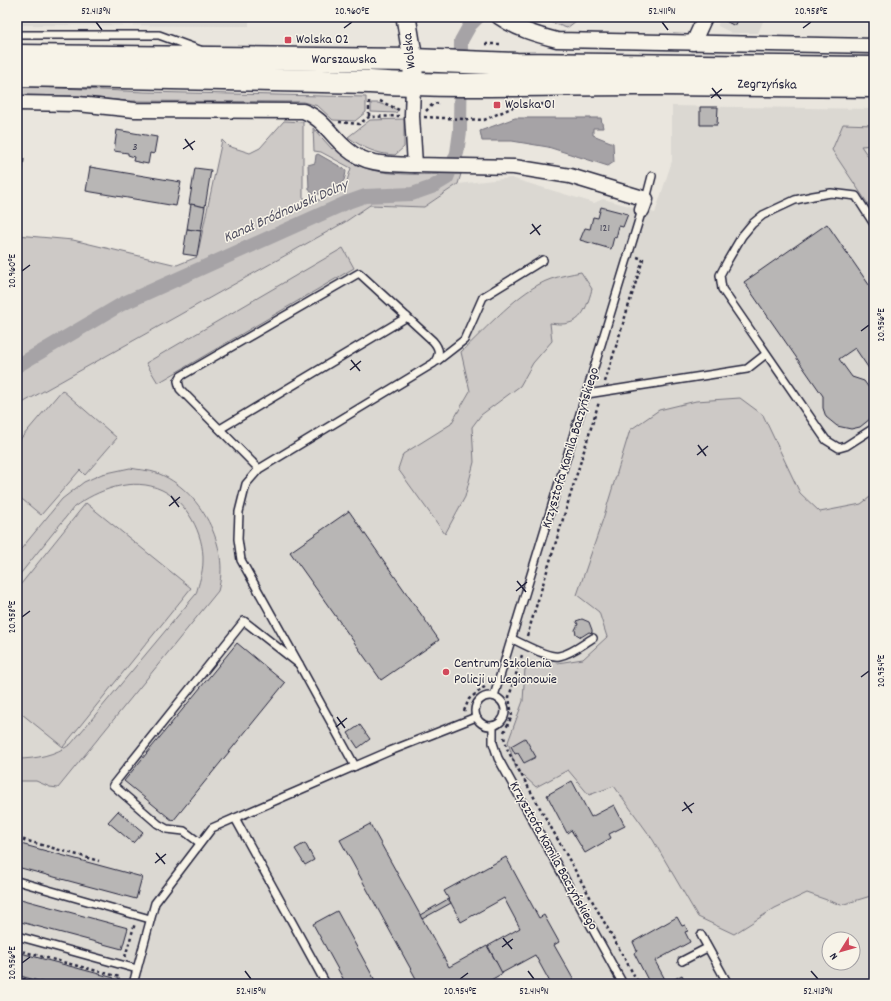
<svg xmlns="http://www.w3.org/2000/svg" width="891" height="1001" font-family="Dekko,sans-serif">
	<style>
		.built { fill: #dbd8d2; fill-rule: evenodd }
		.green { fill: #cdc9c6; stroke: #787680 }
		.water { fill: #a6a3a6; stroke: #716f7b }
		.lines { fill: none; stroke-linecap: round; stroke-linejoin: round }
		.canal { stroke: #a6a3a6; stroke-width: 14 }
		.building { fill: #b8b6b5; stroke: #22223b }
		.lane-casing { stroke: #22223b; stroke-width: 10 }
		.street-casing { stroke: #22223b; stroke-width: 17 }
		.secondary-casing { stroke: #22223b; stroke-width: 22 }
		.primary-casing { stroke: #22223b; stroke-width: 25 }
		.path { stroke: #22223b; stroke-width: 2.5; stroke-dasharray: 3 3; stroke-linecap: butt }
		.lane { stroke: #f7f3e8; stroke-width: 7 }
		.street { stroke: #f7f3e8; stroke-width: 14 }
		.secondary { stroke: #f7f3e8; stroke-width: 19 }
		.primary { stroke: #f7f3e8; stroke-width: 22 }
		.ticks { fill: none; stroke: #22223b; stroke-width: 1.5 }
		.poi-dot { fill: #d1495b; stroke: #f7f3e8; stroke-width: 1.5 }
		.labels { text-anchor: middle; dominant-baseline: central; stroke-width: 3; stroke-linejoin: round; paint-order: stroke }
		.number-label { font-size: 12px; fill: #48475a }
		.poi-label { font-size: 14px; fill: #22223b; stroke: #f7f3e8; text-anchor: start }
		.street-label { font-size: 14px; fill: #22223b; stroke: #f7f3e8 }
		.water-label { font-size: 15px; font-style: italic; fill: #504f60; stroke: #f7f3e8 }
		.neatline { fill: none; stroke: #22223b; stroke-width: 1.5 }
		.ticks-label { font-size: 10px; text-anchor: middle; fill: #22223b }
	</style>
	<rect width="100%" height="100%" fill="#eae6de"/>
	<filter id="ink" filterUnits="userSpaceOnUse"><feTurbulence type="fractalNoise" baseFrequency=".025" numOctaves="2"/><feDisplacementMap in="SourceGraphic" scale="8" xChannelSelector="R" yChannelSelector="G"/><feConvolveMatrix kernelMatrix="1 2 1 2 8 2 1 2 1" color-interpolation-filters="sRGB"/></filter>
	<g filter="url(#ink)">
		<g class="built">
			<polygon points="17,17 249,17 249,26 17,25"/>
			<polygon points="719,17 765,17 758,33 732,33 718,26"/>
			<path d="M672,106L874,109V984H17V406L345,222L370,205L424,207L458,184L511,178L594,203L603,199L655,213L672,161ZM829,939H853V963H829Z"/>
		</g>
		<g class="green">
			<polygon points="535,17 581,17 567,28"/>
			<polygon points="17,86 145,92 366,97 366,112 355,121 333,120 318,106 303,102 127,101 79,96 17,95"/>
			<polygon points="371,103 378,103 398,110 396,113 371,112"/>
			<path d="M404,119V147L395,155C376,154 363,148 348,137L370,120Z"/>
			<path d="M284,121L303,122V198L320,200L345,187L351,168L321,152L314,151L313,128L332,149L335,147C342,154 350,162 360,166C383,177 434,174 461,174L458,184L424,207L370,205L345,222L17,406V235L73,240L177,265L197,257L222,140L228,146L250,153L260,148Z"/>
			<polygon points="843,124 874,125 874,145 861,146 874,165 874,213 832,150"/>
			<polygon points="343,248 354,268 158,383 146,363"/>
			<path d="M581,272L592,289C585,314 579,328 550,323L552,341L533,363L520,386L481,415L472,427L474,462L465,497L445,534L398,469L403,454L451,424L470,391L461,352C486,329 519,290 551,279C560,276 571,274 581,272Z"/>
			<polygon points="62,390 117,438 85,475 80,470 41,515 17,495 17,443"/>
			<polygon points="740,398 763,415 800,493 820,512 861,504 874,494 874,895 841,905 807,893 775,908 734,934 698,917 653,840 614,786 589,795 568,770 536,787 516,769 508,742 523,701 525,668 583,659 607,637 599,612 577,595 603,519 630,430 659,410 696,401"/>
			<path d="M130,468C139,470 149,470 157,473C200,489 231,547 218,591L58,788L50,787L36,781H17V759C36,759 55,755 71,744L196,594C199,583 203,572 203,561C204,534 187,502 162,490C133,476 97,490 74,507L17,578V554L62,499L84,482L102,474Z"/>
			<polygon points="86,503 191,588 63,747 17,710 17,589"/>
		</g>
		<g class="water">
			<polygon points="515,118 601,118 603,128 593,128 593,135 613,143 614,162 608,166 548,147 512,141 482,141 480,131"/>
			<path d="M318,154L346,170C346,173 345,177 344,180C339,189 321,196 312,194L309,189L308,165L315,163L316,155Z"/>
		</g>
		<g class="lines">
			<polyline class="canal" points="17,366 122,304 348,202 365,196 412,194 432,187 447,178 457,153 460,131 461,41 470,25 478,17"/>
		</g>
		<g class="building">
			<polygon points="721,17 740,17 735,26 720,18"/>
			<polygon points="700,107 718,107 717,125 700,125"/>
			<polygon points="117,130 157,137 154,154 150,153 148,164 133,161 134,157 128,155 128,153 114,151"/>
			<polygon points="17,159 24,159 21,185 17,184"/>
			<polygon points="90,167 181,182 176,206 86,191"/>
			<polygon points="195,168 211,170 205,207 189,204"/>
			<polygon points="191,204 205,207 201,231 187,229"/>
			<polygon points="601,207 628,214 623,227 619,226 616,238 614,237 611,249 580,240 585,228 590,229 593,217 598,218"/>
			<polygon points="827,224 874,292 874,376 855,348 839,359 852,377 864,381 874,395 874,411 870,419 860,427 851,429 837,426 826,417 823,408 823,396 744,282"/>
			<polygon points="187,229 201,231 197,256 183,254"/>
			<polygon points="349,511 439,640 381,680 290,552"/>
			<polygon points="582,619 589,622 592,630 592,633 589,632 581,637 576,634 575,630 578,624 576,621"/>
			<polygon points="237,643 285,683 173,821 124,781"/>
			<polygon points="360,725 370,739 358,748 348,733"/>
			<polygon points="525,738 536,757 524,763 518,753 515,754 511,746"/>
			<polygon points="572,781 591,817 614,805 625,826 609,834 611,838 585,853 571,830 567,833 547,795"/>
			<polygon points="118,811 143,832 133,843 108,822"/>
			<polygon points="370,824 449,967 487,946 503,973 484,984 419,984 340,840"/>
			<polygon points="17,843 142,877 136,899 17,867"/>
			<polygon points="305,843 314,860 305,865 295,849"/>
			<polygon points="506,857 539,918 544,915 559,942 554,945 576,984 551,984 535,955 502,973 488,946 520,928 504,898 461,922 451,903 444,891"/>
			<polygon points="17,898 128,928 122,949 17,921"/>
			<polygon points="448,899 451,903 422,919 420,915"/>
			<polygon points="337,911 377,984 346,984 313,924"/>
			<polygon points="677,917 682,926 685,925 688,931 685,932 690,942 655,961 667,983 682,975 687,984 650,984 634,953 637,951 633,942"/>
			<polygon points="17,952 114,978 112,984 49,984 17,975"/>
		</g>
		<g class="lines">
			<g class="lane-casing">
				<g id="lane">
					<polyline points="17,35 159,35 200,50"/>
					<polyline points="646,199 652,176"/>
					<polyline points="874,224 856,196 831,193 813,196 795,200 763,215 752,224 742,236 728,260 720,275 722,289 826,440 839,448 846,446 874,428"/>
					<polyline points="437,361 464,340 483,297 543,260"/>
					<polyline points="587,394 747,369 766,354"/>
					<polyline points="220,429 407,317"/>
					<path d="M259,469L180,389L178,381L181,376L359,273L433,341C440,349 440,354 434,363L259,469L246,484L239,512L238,539L241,560L299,664"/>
					<path d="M512,639C524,644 547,658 559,656C571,654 583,644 593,638"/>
					<circle cx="490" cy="711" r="15"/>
					<polyline points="494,696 642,210"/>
					<polyline points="493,726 493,743 498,758 623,984"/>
					<polyline points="235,818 326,984"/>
					<polyline points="200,843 184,831 167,829 158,824 113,785 244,621 299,664 355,766"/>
					<polyline points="17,881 150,919"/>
					<polyline points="701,935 728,984"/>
					<polyline points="17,936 137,969"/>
					<polyline points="682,961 707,948"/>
					<polyline points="133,984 155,903 212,828 390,751 476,717"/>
				</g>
			</g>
			<g class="street-casing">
				<g id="street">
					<path d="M499,17C516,29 537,35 557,40L874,46"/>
					<polyline points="693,43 705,17"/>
					<polyline points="413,85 412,116 415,165 514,167 570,176 646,199 642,210"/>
					<path d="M17,103L78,104L135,110L303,111C323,118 331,136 347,149C366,166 391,164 415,165"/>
				</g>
			</g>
			<g class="secondary-casing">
				<polyline id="secondary" points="406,17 413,60 413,85"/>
			</g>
			<g class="primary-casing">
				<g id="primary">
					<polyline points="17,56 413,60 517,64 874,68"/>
					<path d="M17,75L370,82C467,88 563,83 660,84C731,84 803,86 874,86"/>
				</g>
			</g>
			<g class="path">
				<polyline points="485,44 500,44"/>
				<polyline points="380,101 399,110"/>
				<polyline points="426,111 433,104 438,103"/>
				<polyline points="369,116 369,99"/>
				<polyline points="424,117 484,120 518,105 548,104"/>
				<polyline points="339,122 359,124 369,117 399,116"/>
				<polyline points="605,382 643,259 637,257"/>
				<polyline points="527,636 599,402"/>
				<polyline points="464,711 469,699 487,685"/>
				<polyline points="504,732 512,716 509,697 522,655"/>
				<polyline points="504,737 508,751 639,984"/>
				<polyline points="17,838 99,861"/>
				<polyline points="17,950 120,977 117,984"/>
				<polyline points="125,957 135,923"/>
				<polyline points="17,977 41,984"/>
			</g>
			<use href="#lane" class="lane"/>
			<use href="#street" class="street"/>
			<use href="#secondary" class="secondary"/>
			<use href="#primary" class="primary"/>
		</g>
	</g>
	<path class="ticks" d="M96,22L102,30M662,22L668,30M344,28L352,22M803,28L811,22M712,88L721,99M711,98L722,89M185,139L193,150M183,149L195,141M532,224L540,235M530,234L541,225M22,271L30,265M861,331L869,325M351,360L360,371M350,370L361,361M698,445L706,456M697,455L708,446M171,496L179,507M169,506L180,497M517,581L526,592M516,591L527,582M22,617L30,611M861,677L869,671M337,717L345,728M336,727L347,718M684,802L692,813M682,811L694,803M156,853L165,864M155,863L166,854M503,938L512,949M502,947L513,939M22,963L30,957M245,971L251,979M528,971L534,979M811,971L818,979M460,979L468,973"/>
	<g class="poi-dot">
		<rect x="284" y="36" width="8" height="8" rx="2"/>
		<rect x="493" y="101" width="8" height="8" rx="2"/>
		<circle cx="446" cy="672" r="4"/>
	</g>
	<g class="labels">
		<g class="number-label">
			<text x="135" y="147">3</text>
			<text x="605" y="228">121</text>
		</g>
		<g class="poi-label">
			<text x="296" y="40">Wolska 02</text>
			<text x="505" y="105">Wolska 01</text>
			<text x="454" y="664">Centrum Szkolenia<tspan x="454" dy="16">Policji w Legionowie</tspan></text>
		</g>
		<g class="street-label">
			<text transform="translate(410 51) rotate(-96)">Wolska</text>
			<text x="344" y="60">Warszawska</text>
			<text transform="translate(767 85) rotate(1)">Zegrzyńska</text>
			<text transform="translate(571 448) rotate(-73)">Krzysztofa Kamila Baczyńskiego</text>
			<text transform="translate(553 856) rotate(61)">Krzysztofa Kamila Baczyńskiego</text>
		</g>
		<g class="water-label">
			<text transform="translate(286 212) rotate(-24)">Kanał Bródnowski Dolny</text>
		</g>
	</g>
	<rect width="891" height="1001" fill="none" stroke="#f7f3e8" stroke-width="44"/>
	<g transform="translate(841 951) rotate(233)"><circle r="19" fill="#f7f3e8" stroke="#a29fa3"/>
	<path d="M0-3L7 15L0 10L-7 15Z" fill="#d1495b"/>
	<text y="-6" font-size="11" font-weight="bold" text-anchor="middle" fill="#22223b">N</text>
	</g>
	<rect x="22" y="22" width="847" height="957" class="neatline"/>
	<g class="ticks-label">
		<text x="96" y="14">52.413°N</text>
		<text x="352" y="14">20.960°E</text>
		<text x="662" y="14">52.411°N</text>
		<text x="811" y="14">20.958°E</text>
		<text transform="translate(11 271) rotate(-90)" y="4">20.960°E</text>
		<text transform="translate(880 325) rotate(-90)" y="4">20.956°E</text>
		<text transform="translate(11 617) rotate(-90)" y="4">20.958°E</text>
		<text transform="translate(880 671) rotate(-90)" y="4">20.954°E</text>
		<text transform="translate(11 963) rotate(-90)" y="4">20.956°E</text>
		<text x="251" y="994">52.415°N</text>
		<text x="460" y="994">20.954°E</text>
		<text x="534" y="994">52.414°N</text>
		<text x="818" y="994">52.413°N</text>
	</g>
</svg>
